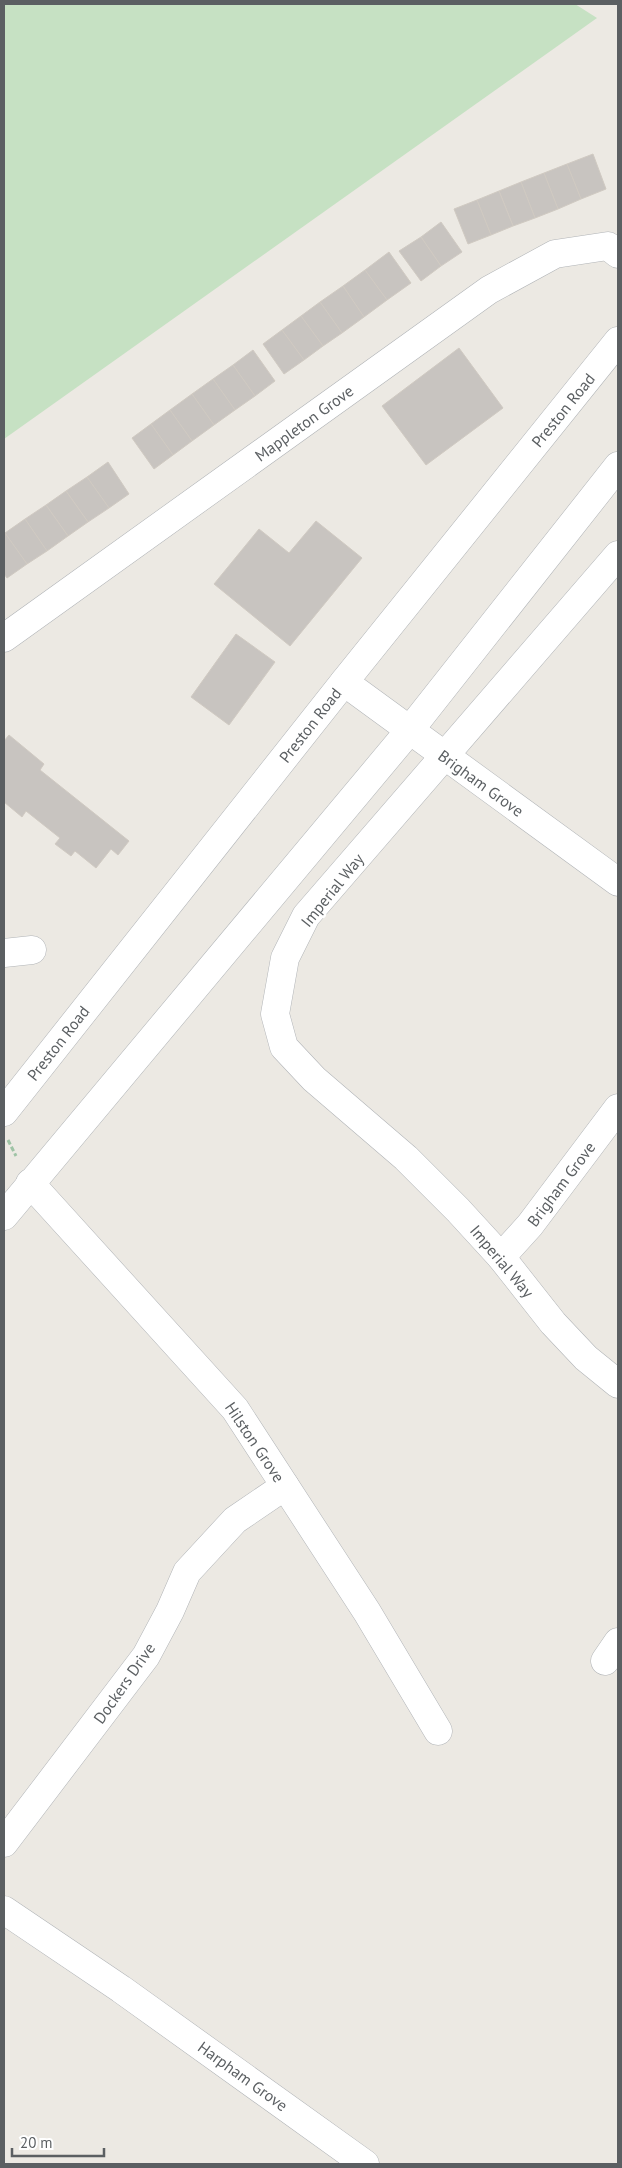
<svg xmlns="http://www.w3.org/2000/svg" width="622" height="2168" font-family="'PT Sans',sans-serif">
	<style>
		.green { fill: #c6e1c3 }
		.building { fill: #c8c4c0; stroke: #d0cac2 }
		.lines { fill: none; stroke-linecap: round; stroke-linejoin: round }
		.minor-casing { stroke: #b1b4b7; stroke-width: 29 }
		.path { stroke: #9ec3a5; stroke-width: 3; stroke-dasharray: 5 2.5; stroke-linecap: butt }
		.minor { stroke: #fff; stroke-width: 28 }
		.labels { text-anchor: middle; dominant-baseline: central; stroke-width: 5; stroke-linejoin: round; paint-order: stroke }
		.street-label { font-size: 16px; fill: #5b5f62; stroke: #fff }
	</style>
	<rect width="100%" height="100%" fill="#ece9e3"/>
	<polygon class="green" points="4,4 575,4 597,18 4,439"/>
	<g class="building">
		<polygon points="593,154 606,189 581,199 567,164"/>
		<polygon points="567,164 581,199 558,209 544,173"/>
		<polygon points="544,173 558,209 535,218 521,182"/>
		<polygon points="521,182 535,218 513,226 499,191"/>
		<polygon points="499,191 513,226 491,235 477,200"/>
		<polygon points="477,200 491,235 468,244 454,209"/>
		<polygon points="441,222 462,252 441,266 421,237"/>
		<polygon points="421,237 441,266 421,281 399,251"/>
		<polygon points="389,252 411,283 387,300 365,270"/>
		<polygon points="365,270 387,300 364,317 343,286"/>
		<polygon points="343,286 364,317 342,333 320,302"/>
		<polygon points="320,302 342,333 323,346 301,316"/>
		<polygon points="301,316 323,346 304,360 282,330"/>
		<polygon points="282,330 304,360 284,374 263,344"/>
		<polygon points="459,348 503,408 426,465 382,406"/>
		<polygon points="253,350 275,381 255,396 233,365"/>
		<polygon points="233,365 255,396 235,410 213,379"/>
		<polygon points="213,379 235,410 214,425 192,394"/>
		<polygon points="192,394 214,425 192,441 170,410"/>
		<polygon points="170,410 192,441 173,455 151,424"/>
		<polygon points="151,424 173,455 154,469 132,438"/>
		<polygon points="108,462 129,494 109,508 87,477"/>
		<polygon points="87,477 109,508 88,522 66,491"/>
		<polygon points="66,491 88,522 68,536 46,505"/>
		<polygon points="46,505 68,536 47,551 25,519"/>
		<polygon points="25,519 47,551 27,564 5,533"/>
		<polygon points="316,521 362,558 290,646 214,584 259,529 289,553"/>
		<polygon points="5,533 27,564 7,578 4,574"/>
		<polygon points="236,634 275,662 229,725 191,697"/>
		<polygon points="9,735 44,764 40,770 129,841 118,855 111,849 96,868 75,851 71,856 55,844 60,838 26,811 22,817 4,802 4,741"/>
	</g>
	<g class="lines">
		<g class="minor-casing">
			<g id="minor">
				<polyline points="618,555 306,916 285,958 275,1014 284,1047 314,1079 406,1158 458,1210 501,1257 553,1323 586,1358 618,1384"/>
				<polyline points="4,638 489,290 555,254 608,246 618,254"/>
				<polyline points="344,682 618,882"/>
				<polyline points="4,953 32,950"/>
				<polyline points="4,1112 344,682 618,341"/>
				<polyline points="30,1183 235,1409 367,1612 438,1731"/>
				<polyline points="4,1216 409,731 618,466"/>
				<polyline points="501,1257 530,1225 618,1108"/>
				<polyline points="605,1661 618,1642"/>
				<polyline points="4,1843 146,1656 170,1611 187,1572 235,1520 285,1486"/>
				<polyline points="4,1910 121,1989 365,2164"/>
			</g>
		</g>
		<polyline class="path" points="8,1140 16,1156"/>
		<use href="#minor" class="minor"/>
	</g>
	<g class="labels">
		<g class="street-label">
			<text transform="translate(563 410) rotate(-51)">Preston Road</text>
			<text transform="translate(304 423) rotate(-36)">Mappleton Grove</text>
			<text transform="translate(310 725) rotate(-52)">Preston Road</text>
			<text transform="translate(481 783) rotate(36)">Brigham Grove</text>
			<text transform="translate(332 890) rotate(-51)">Imperial Way</text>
			<text transform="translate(58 1043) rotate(-52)">Preston Road</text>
			<text transform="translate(561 1184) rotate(-53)">Brigham Grove</text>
			<text transform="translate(502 1261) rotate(50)">Imperial Way</text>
			<text transform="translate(255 1442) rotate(56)">Hilston Grove</text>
			<text transform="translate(124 1683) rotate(-55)">Dockers Drive</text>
			<text transform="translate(243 2076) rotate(36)">Harpham Grove</text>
		</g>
	</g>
	<rect width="622" height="2168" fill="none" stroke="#5b5f62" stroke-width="10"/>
	<path d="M12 2148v8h92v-8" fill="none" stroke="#5b5f62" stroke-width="2.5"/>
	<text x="20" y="2148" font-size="15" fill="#5b5f62" stroke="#ffffff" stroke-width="4" paint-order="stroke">20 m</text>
</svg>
